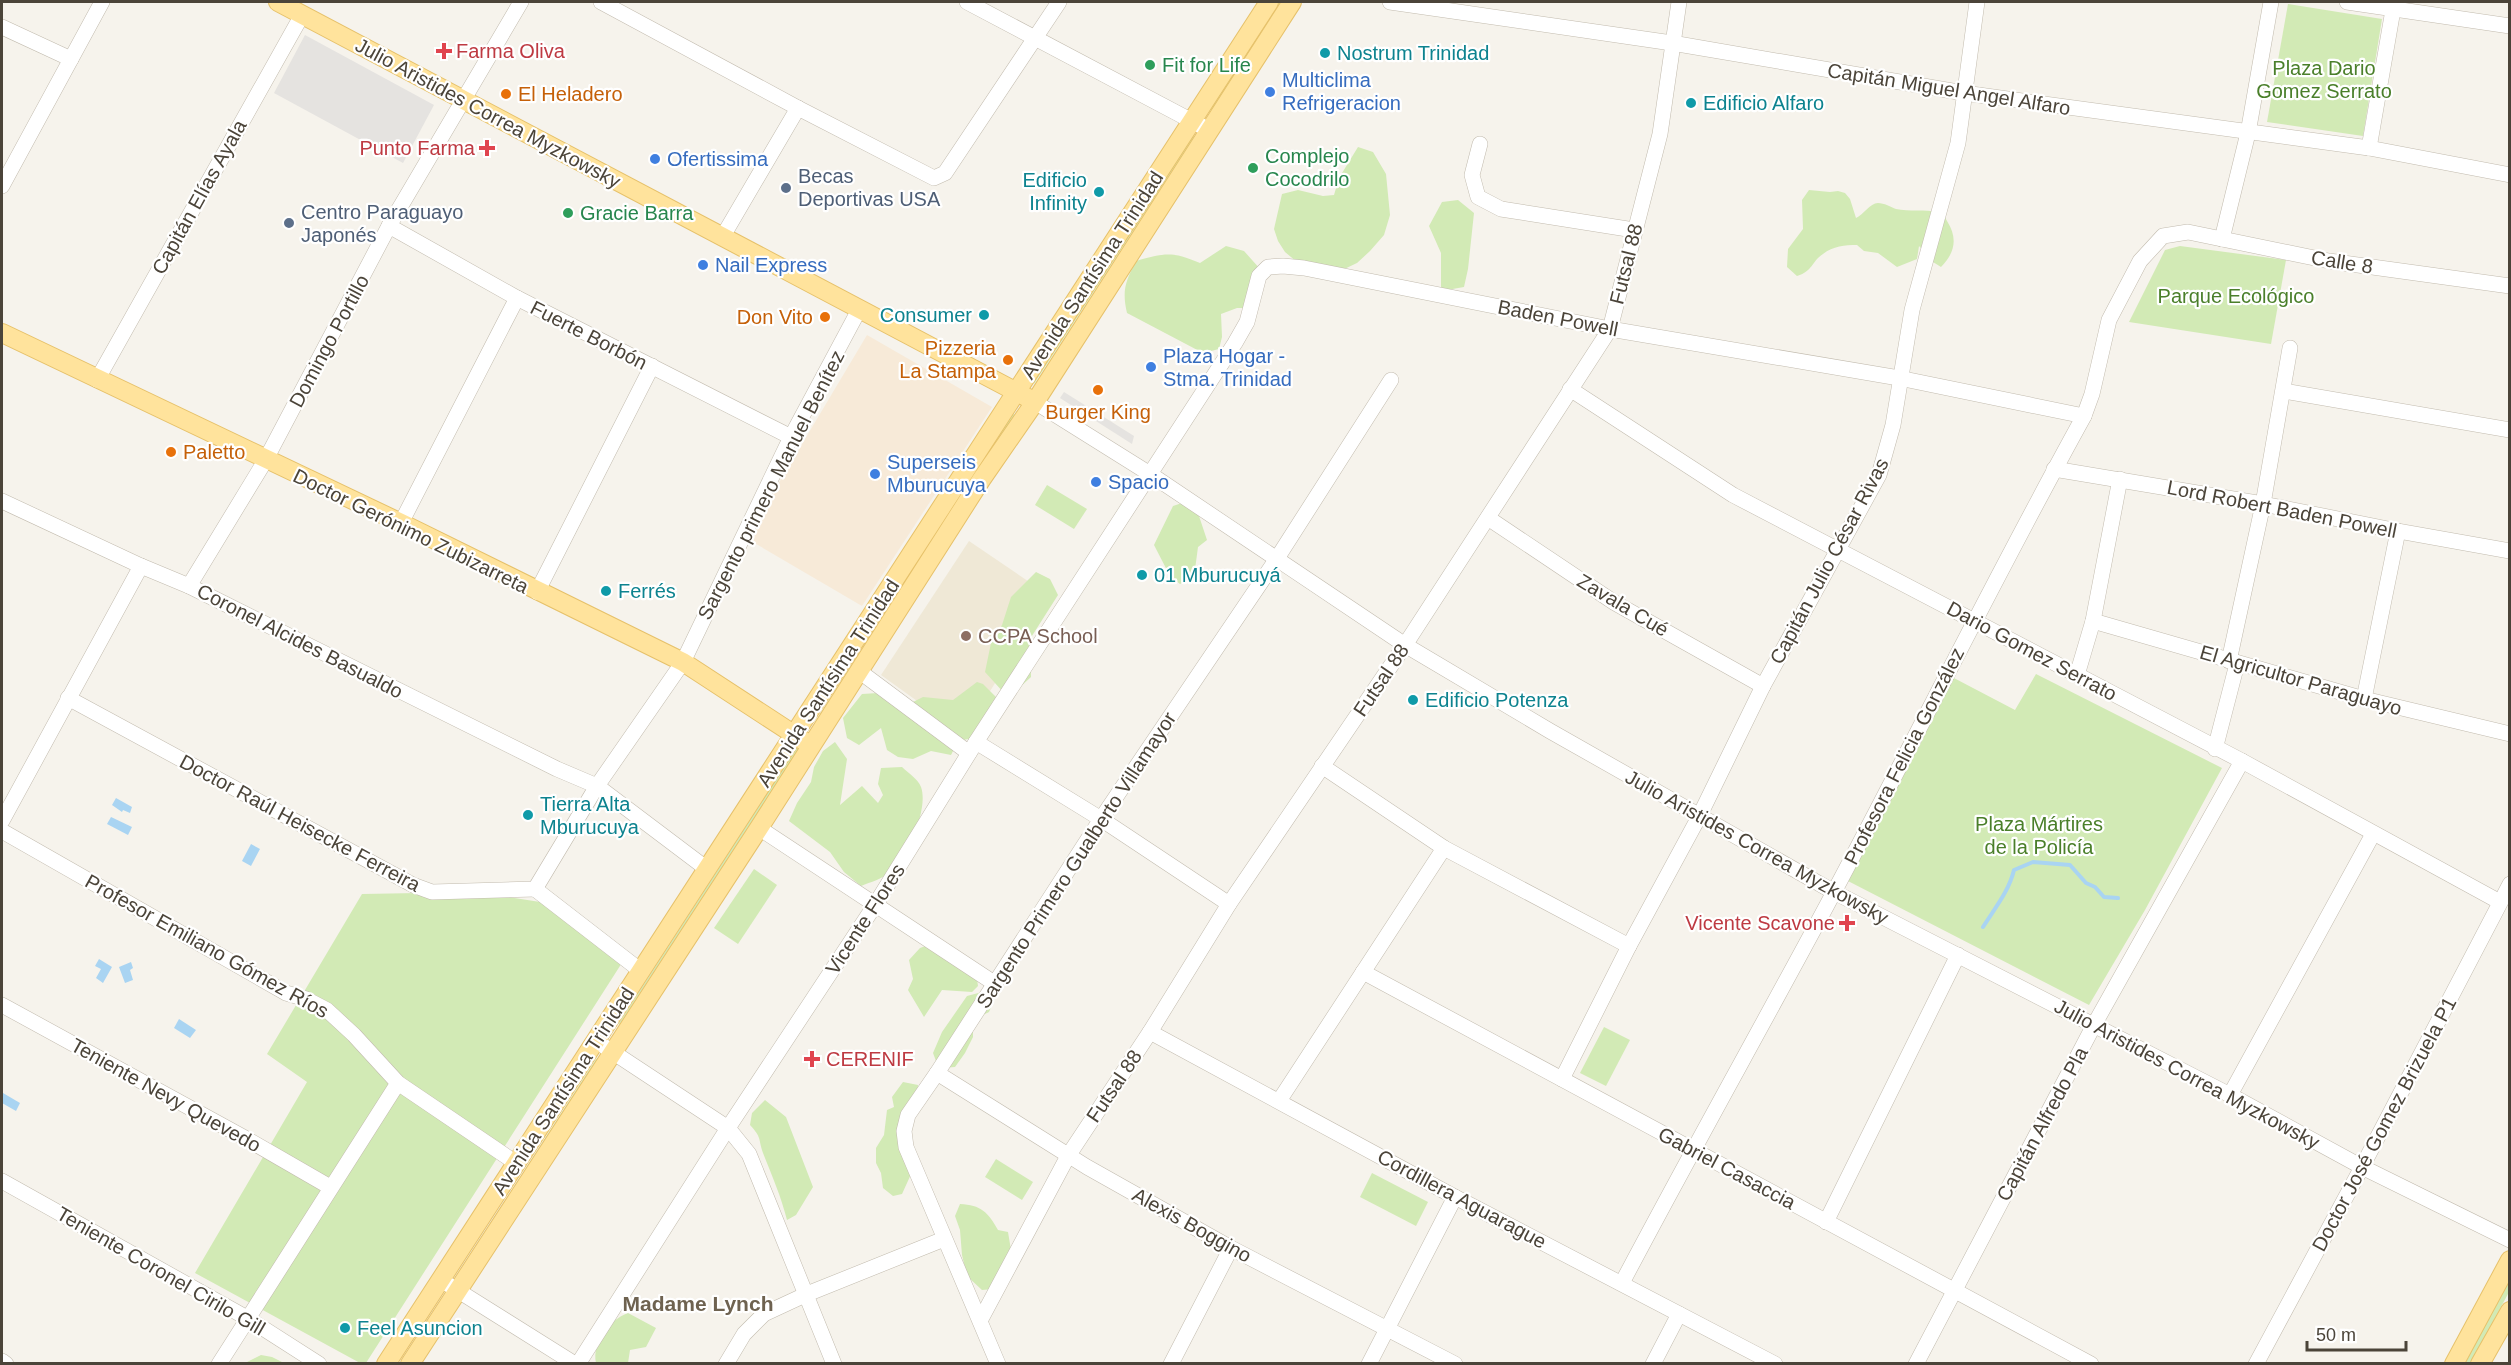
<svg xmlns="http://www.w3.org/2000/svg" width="2511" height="1365" font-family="Arial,sans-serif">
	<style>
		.commercial { fill: #f7ead8 }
		.education { fill: #efe8d6 }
		.green { fill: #d2eab5 }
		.parking { fill: #e5e3e0 }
		.water { fill: #a9d4f2 }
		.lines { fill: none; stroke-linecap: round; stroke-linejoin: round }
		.stream { stroke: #a9d4f2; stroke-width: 4 }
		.minor-casing { stroke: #c2bbae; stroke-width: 16 }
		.major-casing { stroke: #e6c16a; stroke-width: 20 }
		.minor { stroke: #fff; stroke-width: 15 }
		.major { stroke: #ffe39c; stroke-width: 18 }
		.health-dot { fill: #e0444e; stroke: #fff; stroke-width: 2 }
		.culture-dot { fill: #0f9aa8; stroke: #fff; stroke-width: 2 }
		.leisure-dot { fill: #2e9e5b; stroke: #fff; stroke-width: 2 }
		.shop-dot { fill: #3f7fe0; stroke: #fff; stroke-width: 2 }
		.food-dot { fill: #e8710a; stroke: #fff; stroke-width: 2 }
		.service-dot { fill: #5c6f8a; stroke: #fff; stroke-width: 2 }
		.education-dot { fill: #8d6e63; stroke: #fff; stroke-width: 2 }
		.labels { text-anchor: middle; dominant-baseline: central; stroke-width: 4.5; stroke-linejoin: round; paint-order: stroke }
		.health-label { font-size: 20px; fill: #be3a42; stroke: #fff; text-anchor: start }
		.culture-label { font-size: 20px; fill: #0d838f; stroke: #fff; text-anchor: start }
		.leisure-label { font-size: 20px; fill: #27864d; stroke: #fff; text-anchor: start }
		.park-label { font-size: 20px; fill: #4a7f2a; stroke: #fff }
		.shop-label { font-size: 20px; fill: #366cbe; stroke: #fff; text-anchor: start }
		.street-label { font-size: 20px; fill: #4b4439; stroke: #fff }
		.food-label { font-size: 20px; fill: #c56008; stroke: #fff; text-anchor: start }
		.service-label { font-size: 20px; fill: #4e5e75; stroke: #fff; text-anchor: start }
		.education-label { font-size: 20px; fill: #785e54; stroke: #fff; text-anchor: start }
		.neighbourhood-label { font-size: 21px; font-weight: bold; fill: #6e6250; stroke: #fff }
	</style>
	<rect width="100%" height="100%" fill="#f6f3ec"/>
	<polygon class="commercial" points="867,335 992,407 862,606 746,538"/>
	<polygon class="education" points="969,541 1050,596 963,734 881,675"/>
	<g class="green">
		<polygon points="1277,2 1282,2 1212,110 1209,110"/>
		<polygon points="2288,4 2382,19 2363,136 2267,122"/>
		<polygon points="1193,134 1194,137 1034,384 1033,382"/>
		<polygon points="1358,147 1373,152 1386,174 1390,215 1384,235 1370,251 1357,263 1338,272 1303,267 1285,252 1278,241 1274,229 1282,194 1298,190 1323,196 1334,195 1339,178"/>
		<path d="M1809,190L1830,192L1838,191L1845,193L1850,199L1856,218C1863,215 1870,203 1878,203C1884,203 1891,207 1896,209C1909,212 1925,209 1938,212C1943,213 1945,217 1947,221C1958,238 1955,253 1941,267L1933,262L1919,246L1917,259L1897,267L1878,253L1864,251L1857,245C1845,245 1833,246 1823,254C1811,262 1813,271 1797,276L1787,267L1788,249L1803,229L1802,200Z"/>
		<polygon points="1458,200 1474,213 1468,269 1464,287 1441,291 1441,253 1429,226 1442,202"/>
		<path d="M1226,246L1244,251L1261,270L1252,308H1237L1221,314L1222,337L1219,349L1203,353L1127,313C1122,291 1125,282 1136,261C1164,253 1172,251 1200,263Z"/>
		<polygon points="2180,246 2286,260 2271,344 2129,322 2165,250"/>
		<polygon points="1012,414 1016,415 817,722 815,722"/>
		<polygon points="1047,485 1087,509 1074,529 1035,505"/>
		<polygon points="1185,502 1197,510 1207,540 1198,547 1194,577 1180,584 1170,576 1154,545 1173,506"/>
		<polygon points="1036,572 1050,579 1058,595 1030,639 1031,677 1019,688 1004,693 985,672 991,643 1002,625 1011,597"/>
		<polygon points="2036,674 2222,768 2145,910 2089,1005 1848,881 1952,677 2015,710"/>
		<polygon points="977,682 983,684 996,697 994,711 979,737 958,741 951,755 931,751 913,759 898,757 887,750 881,728 859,745 847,738 843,718 862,694 878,693 885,700 901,708 923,697 953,700"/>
		<path d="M835,742L847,759L840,805L862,786L878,803L883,795L878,784L881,768L902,767C908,773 918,779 921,787C929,810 907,856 890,872C882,879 871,882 861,886L844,872L830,852L789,821L797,803L811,782L814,767L823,751Z"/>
		<polygon points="797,747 800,749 619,1025 619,1023"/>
		<polygon points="754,869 777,885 738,944 714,928"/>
		<polygon points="475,892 553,904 627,955 366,1363 360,1363 195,1273 307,1082 267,1054 362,894"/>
		<polygon points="936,942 976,972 978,986 972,992 942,990 924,1017 908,990 913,979 909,960 920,948"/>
		<polygon points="982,992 992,1005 989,1012 977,1018 973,1025 973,1037 965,1053 955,1067 943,1068 936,1061 933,1053 942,1032 967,996"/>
		<polygon points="1604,1027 1630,1040 1606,1086 1580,1073"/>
		<polygon points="598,1058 456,1277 596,1059"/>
		<polygon points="903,1082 918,1085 916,1112 903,1144 912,1172 902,1194 893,1196 883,1188 881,1173 876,1163 876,1148 884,1135 887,1110 894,1107 892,1097"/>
		<path d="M765,1100L786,1117L813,1187L796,1215L787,1220C781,1196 772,1176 763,1153C758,1138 762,1138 750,1125L752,1113Z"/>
		<polygon points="996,1159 1033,1182 1022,1200 985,1177"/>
		<polygon points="1372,1173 1428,1202 1416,1226 1360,1197"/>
		<path d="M960,1204C981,1205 988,1212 998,1230L1008,1232L1011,1250L993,1289L982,1290L967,1276L962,1255L960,1230L955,1216Z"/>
		<polygon points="2509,1279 2509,1292 2471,1363 2465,1364"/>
		<path d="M628,1313L656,1328L646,1347L630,1350L628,1363H596C592,1342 609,1320 628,1313Z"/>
		<polygon points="261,1355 272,1357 284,1363 245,1363"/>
	</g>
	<g class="parking">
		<polygon points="305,35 434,105 403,163 274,93"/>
		<polygon points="1064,392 1134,436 1132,444 1060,398"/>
	</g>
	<g class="water">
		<polygon points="116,798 132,807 130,813 123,810 122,812 112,805"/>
		<polygon points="111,817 132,827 128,835 107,824"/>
		<polygon points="251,844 260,849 251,866 242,861"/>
		<polygon points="99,959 112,967 103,983 96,978 101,969 95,966"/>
		<polygon points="131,962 133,968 130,970 133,980 125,983 119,967"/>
		<polygon points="179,1019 196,1030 190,1038 174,1028"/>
		<polygon points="3,1093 20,1103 16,1111 2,1103"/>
	</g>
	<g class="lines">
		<path class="stream" d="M1983,927C1995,908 2009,891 2014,870L2033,862L2070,865L2086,883L2095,887L2104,897L2118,898"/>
		<g class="minor-casing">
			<g id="minor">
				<polyline points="601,2 798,108 934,178 945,173 1059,2"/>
				<polyline points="967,2 1209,130"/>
				<polyline points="1390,2 1672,43 1964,93 2369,148 2510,175"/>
				<polyline points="2347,2 2510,26"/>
				<polyline points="2,27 71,59"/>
				<polyline points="1480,144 1472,175 1478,197 1501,209 1634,230"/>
				<polyline points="2369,148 2393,10"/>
				<polyline points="2,186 102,2"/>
				<polyline points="389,226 517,298 791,437"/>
				<polyline points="723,236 798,108"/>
				<polyline points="2222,239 2248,133 2271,2"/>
				<polyline points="97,380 302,15"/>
				<polyline points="1570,389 1733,495 2242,761 2500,902"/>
				<polyline points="2284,391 2510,430"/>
				<polyline points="1035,402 1150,474 1405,645 1550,731 1834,892 2230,1095 2362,1167 2510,1240"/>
				<polyline points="2054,469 2263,504 2398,531 2510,551"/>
				<polyline points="2,501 141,566 189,586 557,769 597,786 707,869"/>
				<polyline points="1488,518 1615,603 1763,686"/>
				<polyline points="401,523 517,298"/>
				<polyline points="189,586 265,461 389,226 521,2"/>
				<polyline points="537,592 652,366"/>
				<polyline points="2093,621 2364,699 2510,734"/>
				<polyline points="2229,661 2263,504 2290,348"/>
				<polyline points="859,671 969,753"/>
				<polyline points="2077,675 2093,621 2120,479"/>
				<polyline points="68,698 413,885 432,892 535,889 597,786 683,662 791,437 860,308"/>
				<polyline points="2364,699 2398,531"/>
				<polyline points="976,742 1101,819 1229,904"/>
				<polyline points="2215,749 2237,664"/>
				<polyline points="1322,766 1444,848 1629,946"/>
				<polyline points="2,821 141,566"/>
				<polyline points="759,828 994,983"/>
				<polyline points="2,831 286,993 306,999 327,1010 354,1035 398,1083 516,1163"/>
				<polyline points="535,889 641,971"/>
				<polyline points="1363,972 2091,1364"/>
				<polyline points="2,1005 245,1138 330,1187"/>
				<polyline points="1150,1032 1455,1197 1775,1364"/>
				<polyline points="596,1041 728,1128 749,1154 834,1364"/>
				<polyline points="937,1073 1087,1167 1231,1248 1455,1364"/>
				<polyline points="1562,1079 1629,946 1700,815 1763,686 1879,475 1893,425 1912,310 1958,143 1977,2"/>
				<polyline points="2230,1095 2373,834"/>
				<polyline points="1279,1101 1444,848"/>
				<polyline points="2,1181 247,1318 319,1364"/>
				<polyline points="1826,1222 1958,955"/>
				<polyline points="441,1280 575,1364"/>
				<path d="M1622,1283C1691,1152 1764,1023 1834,892C1918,734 1997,573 2084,416L2092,394L2109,320L2140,261L2163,236L2188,232L2329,261L2510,286"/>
				<polyline points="981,1319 1068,1156 1150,1032 1229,904 1405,645 1610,329 1660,134 1679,2"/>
				<polyline points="2,1361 6,1364"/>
				<polyline points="219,1364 398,1083"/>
				<polyline points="578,1364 728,1128 875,905 976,742 1235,343 1247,322 1259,276 1268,267 1283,266 1304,268 1610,329 1899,378 2084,416"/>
				<polyline points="726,1364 744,1334 764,1314 807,1294 944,1239"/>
				<polyline points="998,1364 906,1147 904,1131 908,1115 937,1073 1101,819 1276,560 1391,380"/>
				<polyline points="1171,1364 1231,1248"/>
				<polyline points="1369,1364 1455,1197"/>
				<polyline points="1653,1364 1679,1314"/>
				<polyline points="1916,1364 2094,1025 2242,761"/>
				<polyline points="2256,1364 2362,1167 2510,884"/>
			</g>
		</g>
		<g class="major-casing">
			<g id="major">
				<polyline points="278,2 1028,398"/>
				<polyline points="2,333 401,523 683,662 804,741"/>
				<polyline points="386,1364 1269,2"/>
				<polyline points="410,1364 759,828 981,480 1035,402 1292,2"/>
				<polyline points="2454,1364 2510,1260"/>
				<polyline points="2480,1364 2510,1311"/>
			</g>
		</g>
		<use href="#minor" class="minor"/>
		<use href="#major" class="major"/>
	</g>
	<g class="health-dot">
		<path d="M441 42h6v6h6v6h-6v6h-6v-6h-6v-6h6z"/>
		<path d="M484 139h6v6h6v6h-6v6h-6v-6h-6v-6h6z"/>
		<path d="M1844 914h6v6h6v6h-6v6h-6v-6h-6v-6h6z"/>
		<path d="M809 1050h6v6h6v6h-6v6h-6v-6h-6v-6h6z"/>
	</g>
	<g class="culture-dot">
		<circle cx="1325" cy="53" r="6"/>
		<circle cx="1691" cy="103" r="6"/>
		<circle cx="1099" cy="192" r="6"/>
		<circle cx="984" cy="315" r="6"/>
		<circle cx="1142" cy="575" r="6"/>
		<circle cx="606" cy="591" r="6"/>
		<circle cx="1413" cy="700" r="6"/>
		<circle cx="528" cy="815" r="6"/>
		<circle cx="345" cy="1328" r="6"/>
	</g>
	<g class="leisure-dot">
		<circle cx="1150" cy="65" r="6"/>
		<circle cx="1253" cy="168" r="6"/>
		<circle cx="568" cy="213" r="6"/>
	</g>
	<g class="shop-dot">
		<circle cx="1270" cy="92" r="6"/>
		<circle cx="655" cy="159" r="6"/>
		<circle cx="703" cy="265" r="6"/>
		<circle cx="1151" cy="367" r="6"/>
		<circle cx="875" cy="474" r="6"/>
		<circle cx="1096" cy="482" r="6"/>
	</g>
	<g class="food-dot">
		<circle cx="506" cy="94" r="6"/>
		<circle cx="825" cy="317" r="6"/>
		<circle cx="1008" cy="360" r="6"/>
		<circle cx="1098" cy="390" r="6"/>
		<circle cx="171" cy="452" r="6"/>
	</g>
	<g class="service-dot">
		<circle cx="786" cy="188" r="6"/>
		<circle cx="289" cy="223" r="6"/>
	</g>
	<circle class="education-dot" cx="966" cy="636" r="6"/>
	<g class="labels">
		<g class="health-label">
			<text x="456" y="51">Farma Oliva</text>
			<text x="475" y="148" text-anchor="end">Punto Farma</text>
			<text x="1835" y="923" text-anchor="end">Vicente Scavone</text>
			<text x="826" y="1059">CERENIF</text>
		</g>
		<g class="culture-label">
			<text x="1337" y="53">Nostrum Trinidad</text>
			<text x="1703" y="103">Edificio Alfaro</text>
			<text x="1087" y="180" text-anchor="end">Edificio<tspan x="1087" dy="23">Infinity</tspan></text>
			<text x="972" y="315" text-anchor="end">Consumer</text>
			<text x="1154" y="575">01 Mburucuyá</text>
			<text x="618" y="591">Ferrés</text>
			<text x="1425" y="700">Edificio Potenza</text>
			<text x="540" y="804">Tierra Alta<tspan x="540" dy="23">Mburucuya</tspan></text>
			<text x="357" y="1328">Feel Asuncion</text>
		</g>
		<g class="leisure-label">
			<text x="1162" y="65">Fit for Life</text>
			<text x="1265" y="156">Complejo<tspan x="1265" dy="23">Cocodrilo</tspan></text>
			<text x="580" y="213">Gracie Barra</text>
		</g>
		<g class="park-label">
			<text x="2324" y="68">Plaza Dario<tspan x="2324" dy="23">Gomez Serrato</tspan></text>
			<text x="2236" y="296">Parque Ecológico</text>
			<text x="2039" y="824">Plaza Mártires<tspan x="2039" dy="23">de la Policía</tspan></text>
		</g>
		<g class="shop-label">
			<text x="1282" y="80">Multiclima<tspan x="1282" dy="23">Refrigeracion</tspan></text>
			<text x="667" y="159">Ofertissima</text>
			<text x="715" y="265">Nail Express</text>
			<text x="1163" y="356">Plaza Hogar -<tspan x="1163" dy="23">Stma. Trinidad</tspan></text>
			<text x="887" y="462">Superseis<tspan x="887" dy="23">Mburucuya</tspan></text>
			<text x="1108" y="482">Spacio</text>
		</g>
		<g class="street-label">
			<text transform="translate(1949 89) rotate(9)">Capitán Miguel Angel Alfaro</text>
			<text transform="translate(488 113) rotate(28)">Julio Aristides Correa Myzkowsky</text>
			<text transform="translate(199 197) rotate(-61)">Capitán Elías Ayala</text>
			<text transform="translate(2342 262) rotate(9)">Calle 8</text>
			<text transform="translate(1626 264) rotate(-76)">Futsal 88</text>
			<text transform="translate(1092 275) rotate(-57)">Avenida Santísima Trinidad</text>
			<text transform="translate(1558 318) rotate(11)">Baden Powell</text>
			<text transform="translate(589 335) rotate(27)">Fuerte Borbón</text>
			<text transform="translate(329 341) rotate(-62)">Domingo Portillo</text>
			<text transform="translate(771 485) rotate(-63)">Sargento primero Manuel Benítez</text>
			<text transform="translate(2282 509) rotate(11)">Lord Robert Baden Powell</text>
			<text transform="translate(411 531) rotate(26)">Doctor Gerónimo Zubizarreta</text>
			<text transform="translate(1829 561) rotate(-62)">Capitán Julio César Rivas</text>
			<text transform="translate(1623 605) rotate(31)">Zavala Cué</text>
			<text transform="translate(300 641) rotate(27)">Coronel Alcides Basualdo</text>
			<text transform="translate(2032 651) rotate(28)">Dario Gomez Serrato</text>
			<text transform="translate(1381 680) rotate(-56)">Futsal 88</text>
			<text transform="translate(2301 680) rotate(16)">El Agricultor Paraguayo</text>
			<text transform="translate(828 683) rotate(-57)">Avenida Santísima Trinidad</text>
			<text transform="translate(1904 756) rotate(-63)">Profesora Felicia González</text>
			<text transform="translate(300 823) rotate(28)">Doctor Raúl Heisecke Ferreira</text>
			<text transform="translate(1757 847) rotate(29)">Julio Aristides Correa Myzkowsky</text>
			<text transform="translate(1076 860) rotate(-57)">Sargento Primero Gualberto Villamayor</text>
			<text transform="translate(865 919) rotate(-57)">Vicente Flores</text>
			<text transform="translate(207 946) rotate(29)">Profesor Emiliano Gómez Ríos</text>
			<text transform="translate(2187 1074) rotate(28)">Julio Aristides Correa Myzkowsky</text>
			<text transform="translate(1114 1086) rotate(-56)">Futsal 88</text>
			<text transform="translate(563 1091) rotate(-57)">Avenida Santísima Trinidad</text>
			<text transform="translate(166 1095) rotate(29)">Teniente Nevy Quevedo</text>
			<text transform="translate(2042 1124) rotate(-62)">Capitán Alfredo Pla</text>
			<text transform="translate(2384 1124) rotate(-62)">Doctor José Gomez Brizuela P1</text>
			<text transform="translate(1727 1168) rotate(28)">Gabriel Casaccia</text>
			<text transform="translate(1462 1199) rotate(28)">Cordillera Aguarague</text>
			<text transform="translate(1192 1225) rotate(29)">Alexis Boggino</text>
			<text transform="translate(161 1271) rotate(30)">Teniente Coronel Cirilo Gill</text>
		</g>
		<g class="food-label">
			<text x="518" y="94">El Heladero</text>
			<text x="813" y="317" text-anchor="end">Don Vito</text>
			<text x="996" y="348" text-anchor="end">Pizzeria<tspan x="996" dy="23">La Stampa</tspan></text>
			<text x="1098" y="412" text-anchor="middle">Burger King</text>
			<text x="183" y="452">Paletto</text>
		</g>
		<g class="service-label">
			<text x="798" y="176">Becas<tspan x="798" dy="23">Deportivas USA</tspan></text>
			<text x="301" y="212">Centro Paraguayo<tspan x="301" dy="23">Japonés</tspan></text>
		</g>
		<g class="education-label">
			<text x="978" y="636">CCPA School</text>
		</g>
		<g class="neighbourhood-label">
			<text x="698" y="1303">Madame Lynch</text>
		</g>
	</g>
	<rect width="2511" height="1365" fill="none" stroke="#4b4439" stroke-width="6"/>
	<path d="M2307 1341v9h99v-9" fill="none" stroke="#4b4439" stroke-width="3"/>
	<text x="2316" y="1341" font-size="18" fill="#4b4439" stroke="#ffffff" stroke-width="4.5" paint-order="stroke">50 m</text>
</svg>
